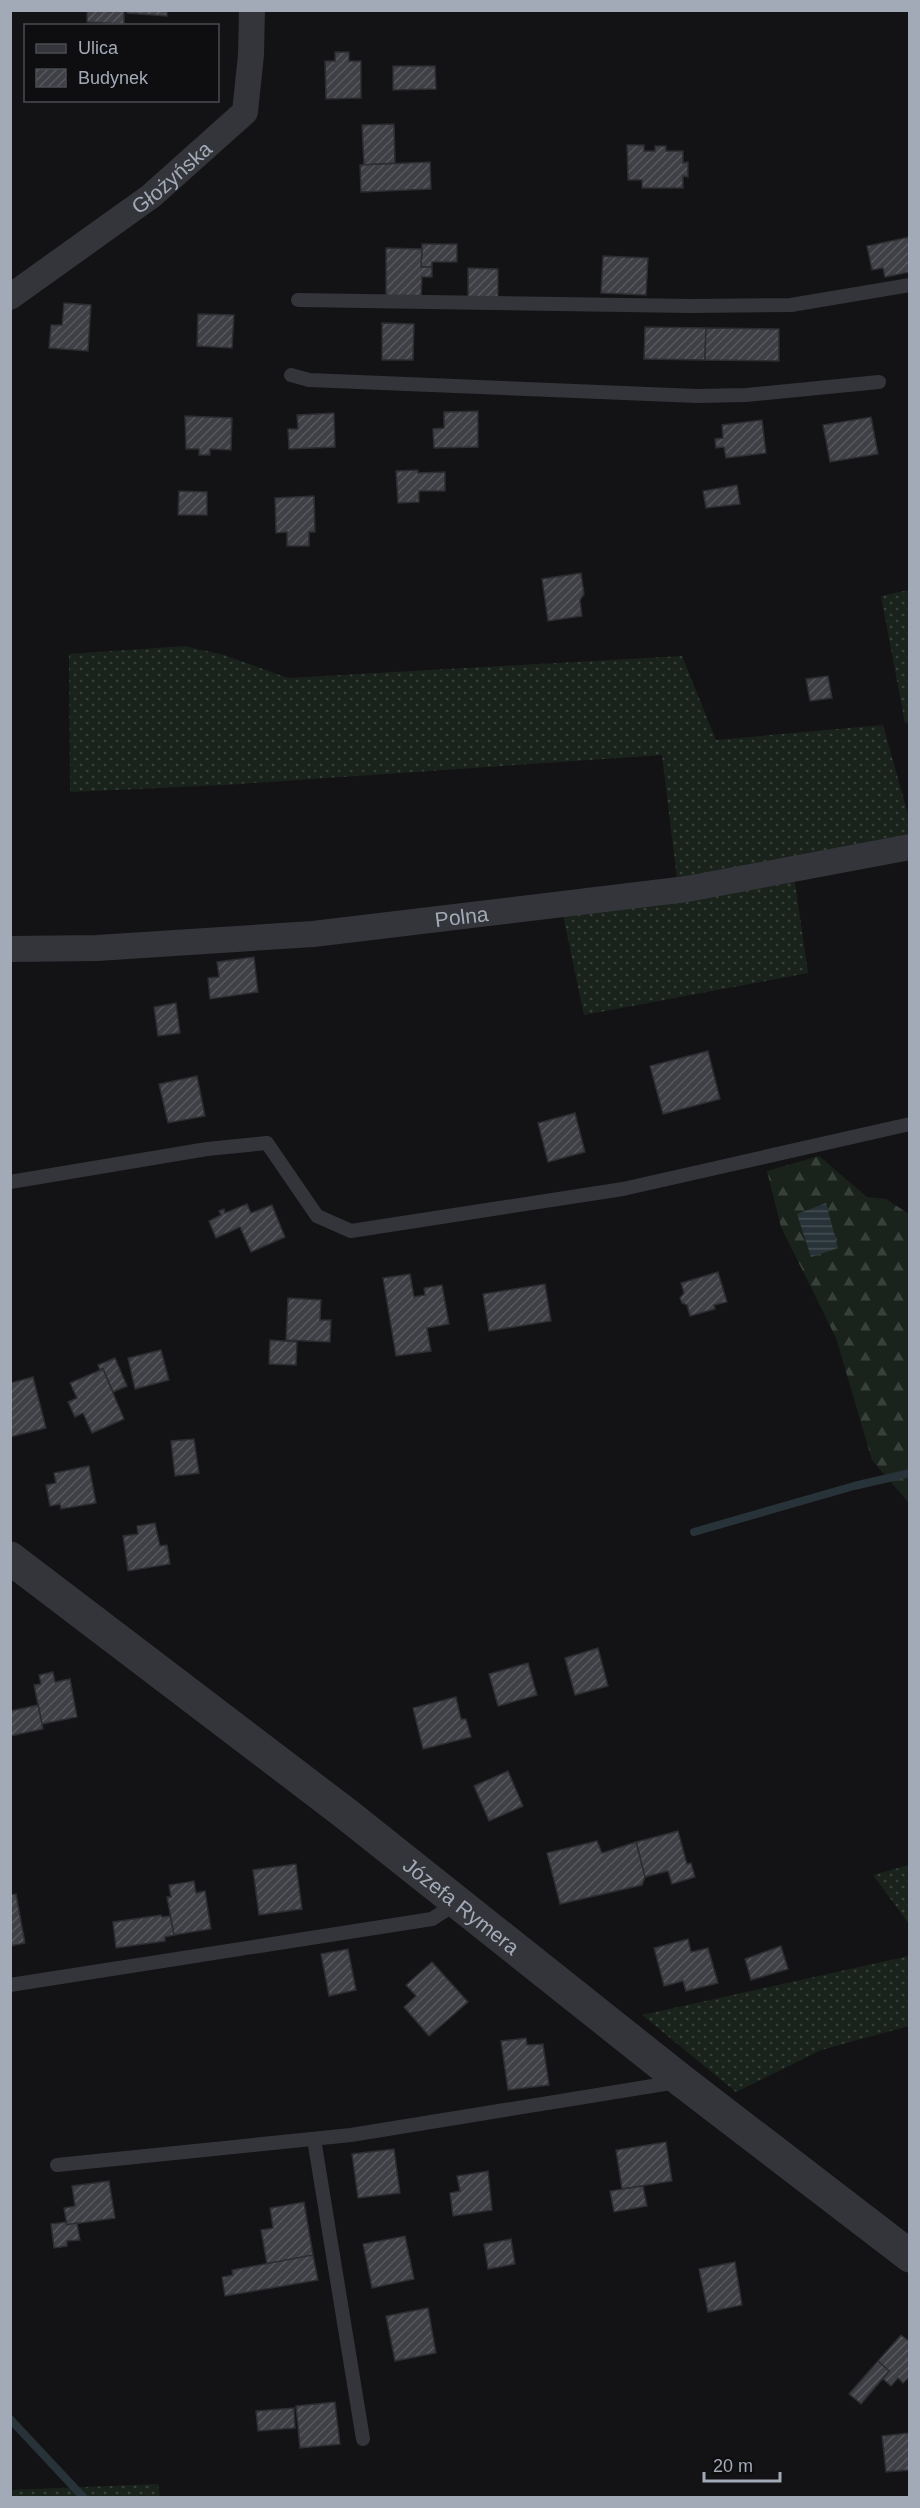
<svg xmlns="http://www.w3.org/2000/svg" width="920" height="2508" font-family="Arial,sans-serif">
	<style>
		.grass { fill: url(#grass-dots) }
		.forest { fill: url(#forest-firs) }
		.water { fill: url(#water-rules) }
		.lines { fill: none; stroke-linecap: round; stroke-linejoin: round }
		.stream { stroke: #283339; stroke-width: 8 }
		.building { fill: url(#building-hatch); stroke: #2c2d31; stroke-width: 1.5 }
		.service { stroke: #33353a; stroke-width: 14 }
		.minor { stroke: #33353a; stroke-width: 26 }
		.tertiary { stroke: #33353a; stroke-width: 33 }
		.labels { text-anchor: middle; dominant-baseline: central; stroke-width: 6; stroke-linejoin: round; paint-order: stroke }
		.street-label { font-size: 21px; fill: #a3aab7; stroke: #0e0e10 }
	</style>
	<defs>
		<pattern id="grass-dots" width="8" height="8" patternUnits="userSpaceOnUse" patternTransform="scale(1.5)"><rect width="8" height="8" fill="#1a231b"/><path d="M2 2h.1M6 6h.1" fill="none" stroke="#38403a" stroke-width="1.8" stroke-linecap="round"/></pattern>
		<pattern id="forest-firs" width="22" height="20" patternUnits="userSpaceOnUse" patternTransform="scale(1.5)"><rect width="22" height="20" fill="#1a231b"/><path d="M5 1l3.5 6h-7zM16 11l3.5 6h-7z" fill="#38403a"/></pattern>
		<pattern id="water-rules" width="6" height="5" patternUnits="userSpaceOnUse" patternTransform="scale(1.5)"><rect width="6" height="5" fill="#283339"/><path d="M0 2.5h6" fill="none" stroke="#444e53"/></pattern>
		<pattern id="building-hatch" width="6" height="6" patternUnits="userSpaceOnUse" patternTransform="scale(1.5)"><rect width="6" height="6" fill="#3e4045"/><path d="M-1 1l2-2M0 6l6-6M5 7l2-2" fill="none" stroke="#57595e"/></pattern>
	</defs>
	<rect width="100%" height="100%" fill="#131315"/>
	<g class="grass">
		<polygon points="909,590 910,722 905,723 881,596"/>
		<polygon points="185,646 224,655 288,678 682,656 716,740 883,725 909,818 909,840 677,879 662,755 225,785 70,792 69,654"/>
		<polygon points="794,876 808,973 584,1015 563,915"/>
		<polygon points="909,1865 910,1865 909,1924 873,1875"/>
		<polygon points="909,1956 909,2026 821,2050 736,2092 642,2015"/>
		<polygon points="158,2484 160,2497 11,2497 11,2490"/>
	</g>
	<polygon class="forest" points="819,1156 867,1197 886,1199 909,1214 909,1503 872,1460 836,1338 781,1227 767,1171"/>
	<polygon class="water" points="826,1203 838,1248 811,1257 797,1214"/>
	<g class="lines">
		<g class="stream">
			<polyline points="694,1532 854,1486 910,1473"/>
			<polyline points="10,2419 84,2498"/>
		</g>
	</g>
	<g class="building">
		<polygon points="87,10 124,10 124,24 87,22"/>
		<polygon points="128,10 167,10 167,16 127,13"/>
		<polygon points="335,52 349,52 349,61 361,61 361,98 326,99 325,61 335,61"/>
		<polygon points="393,66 435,66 436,89 393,90"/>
		<polygon points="394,124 395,163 364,165 362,125"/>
		<polygon points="627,145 644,145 644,151 655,151 655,146 666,146 666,151 683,151 683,163 688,162 688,177 683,176 683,188 642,188 642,180 628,180"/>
		<polygon points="430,162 431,189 361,192 360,165"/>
		<polygon points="910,237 910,272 885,277 883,268 872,270 867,246"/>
		<polygon points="422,244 457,244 457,262 432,262 432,267 421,267"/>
		<polygon points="386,248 422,249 421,267 432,267 432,277 422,277 421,297 386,297"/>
		<polygon points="603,256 648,258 646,295 601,293"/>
		<polygon points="468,268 498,269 498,301 468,300"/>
		<polygon points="64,303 91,305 88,351 49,348 51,325 62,325"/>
		<polygon points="198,314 234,315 232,348 197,346"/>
		<polygon points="382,323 414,324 413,360 382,360"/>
		<polygon points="645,327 706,328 705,360 644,359"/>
		<polygon points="706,328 779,329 779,361 705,360"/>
		<polygon points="478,411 478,447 434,448 433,429 444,428 444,412"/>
		<polygon points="334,413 335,447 289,449 288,429 298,429 297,415"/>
		<polygon points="185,416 232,418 231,450 210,449 210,455 199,455 199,449 186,449"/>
		<polygon points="871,417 878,454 830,462 823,425"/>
		<polygon points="762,420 766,453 726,458 724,447 716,448 715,439 723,438 722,425"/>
		<polygon points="418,470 418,473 445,472 445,491 419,491 419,502 398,503 396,471"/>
		<polygon points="737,485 740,504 706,508 703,491"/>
		<polygon points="179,491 207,492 207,515 178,515"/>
		<polygon points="314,496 315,532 309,532 309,546 287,546 287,532 276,533 275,498"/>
		<polygon points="581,573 584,594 580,600 582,616 548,621 542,579"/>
		<polygon points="828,676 832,698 810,701 806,679"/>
		<polygon points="254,957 258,992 210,999 208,978 219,977 217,962"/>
		<polygon points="176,1003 180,1033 158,1036 154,1007"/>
		<polygon points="708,1051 720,1099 663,1114 650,1066"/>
		<polygon points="197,1076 205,1116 168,1123 159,1084"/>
		<polygon points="575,1113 585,1152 548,1162 538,1123"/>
		<polygon points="247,1204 251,1213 272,1205 285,1237 251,1252 240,1227 216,1238 209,1221 221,1215 219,1211 224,1209 225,1213"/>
		<polygon points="718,1272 727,1302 714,1305 715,1309 690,1316 687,1305 682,1303 680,1298 684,1293 681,1283"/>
		<polygon points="410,1274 414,1297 425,1295 424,1288 442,1285 449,1324 427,1328 431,1351 396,1356 383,1278"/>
		<polygon points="545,1284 551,1321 489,1331 483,1294"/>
		<polygon points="288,1298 321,1300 320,1320 331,1320 330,1342 286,1340"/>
		<polygon points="270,1340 297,1342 296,1365 269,1364"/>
		<polygon points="161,1350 169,1380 135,1389 128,1358"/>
		<polygon points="115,1358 127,1386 113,1392 103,1369 100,1370 98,1365"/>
		<polygon points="103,1369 124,1419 92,1433 83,1413 75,1417 68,1402 77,1398 70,1383"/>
		<polygon points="33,1377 46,1428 10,1437 10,1383"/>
		<polygon points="194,1439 199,1473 175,1476 171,1441"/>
		<polygon points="89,1466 96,1503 61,1509 60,1504 50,1506 46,1485 56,1483 54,1473"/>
		<polygon points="155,1523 160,1546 167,1545 170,1564 128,1571 123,1536 138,1534 137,1526"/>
		<polygon points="598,1648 608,1686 575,1695 565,1658"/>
		<polygon points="528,1663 537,1695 498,1706 489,1674"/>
		<polygon points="53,1672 55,1682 70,1679 77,1717 42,1724 34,1685 41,1684 39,1675"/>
		<polygon points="456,1697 461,1719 466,1719 471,1737 423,1749 413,1708"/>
		<polygon points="38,1705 43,1729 10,1736 10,1711"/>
		<polygon points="508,1771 523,1806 489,1821 474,1786"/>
		<polygon points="678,1831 687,1864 691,1863 695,1877 672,1884 668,1871 645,1877 636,1842"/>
		<polygon points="597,1841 602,1853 636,1842 645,1877 642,1885 560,1904 547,1853"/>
		<polygon points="296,1864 302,1909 259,1915 253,1870"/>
		<polygon points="194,1881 196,1893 205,1891 211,1929 174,1935 167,1897 171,1897 169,1885"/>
		<polygon points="16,1894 25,1943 10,1946 10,1895"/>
		<polygon points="161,1915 162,1917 170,1916 174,1935 165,1937 165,1941 116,1948 113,1922"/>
		<polygon points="688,1939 691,1952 708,1948 718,1983 686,1991 683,1981 664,1986 654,1948"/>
		<polygon points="781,1946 788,1969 751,1980 745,1959"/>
		<polygon points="348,1949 356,1990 329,1996 321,1954"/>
		<polygon points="432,1962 468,2002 429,2036 404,2007 416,1996 406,1985"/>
		<polygon points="526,2038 527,2045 543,2044 549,2085 508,2090 501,2041"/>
		<polygon points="666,2142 672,2181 622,2189 616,2150"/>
		<polygon points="394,2149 400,2193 358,2198 352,2154"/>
		<polygon points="488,2171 492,2210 453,2216 450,2193 460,2191 457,2176"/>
		<polygon points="109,2181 115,2218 67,2225 64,2208 75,2206 72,2186"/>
		<polygon points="643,2186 647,2206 614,2212 610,2191"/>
		<polygon points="304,2202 313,2255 267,2264 261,2230 273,2228 270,2208"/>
		<polygon points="66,2222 67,2225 77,2223 80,2240 67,2241 67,2246 54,2248 51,2224"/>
		<polygon points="405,2236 414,2279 372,2288 363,2244"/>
		<polygon points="511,2239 515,2264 488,2269 484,2244"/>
		<polygon points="313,2255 318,2280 225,2296 222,2277 233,2275 232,2270"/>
		<polygon points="735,2262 742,2305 708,2312 699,2269"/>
		<polygon points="428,2308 436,2353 395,2361 386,2316"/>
		<polygon points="901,2335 910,2342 910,2376 903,2383 898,2378 891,2386 883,2379 889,2371 878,2361"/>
		<polygon points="878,2361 889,2371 861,2404 849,2394"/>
		<polygon points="335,2402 340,2444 300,2448 296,2406"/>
		<polygon points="294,2408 295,2428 258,2431 256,2411"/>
		<polygon points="909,2433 910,2470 886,2472 882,2436"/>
	</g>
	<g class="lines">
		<g class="service">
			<polyline points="298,300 690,306 791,305 910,285"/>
			<polyline points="291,375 309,380 697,396 746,395 879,382"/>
			<polyline points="10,1182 207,1149 267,1143 317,1216 351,1231 623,1189 910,1124"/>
			<polyline points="10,1985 432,1919 457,1903"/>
			<polyline points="314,2139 363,2439"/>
			<polyline points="57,2165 351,2135 677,2082"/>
		</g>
		<g class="minor">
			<path id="s1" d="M10,297L151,196L245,112L251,55L252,10"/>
			<path id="s2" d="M10,949L97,948L313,934L687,889L910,847"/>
		</g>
		<path class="tertiary" id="s3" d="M10,1558L345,1813L682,2081L910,2256"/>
	</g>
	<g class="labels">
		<g class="street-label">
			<text stroke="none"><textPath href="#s1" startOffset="201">Głożyńska</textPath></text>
			<text stroke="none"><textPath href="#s2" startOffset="453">Polna</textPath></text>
			<text stroke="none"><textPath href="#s3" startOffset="570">Józefa Rymera</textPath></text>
		</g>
	</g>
	<rect width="920" height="2508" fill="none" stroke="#a3aab7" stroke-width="24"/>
	<rect x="24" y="24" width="195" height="78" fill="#0e0e10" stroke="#4a4c53" stroke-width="1.5"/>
	<rect x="36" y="44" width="30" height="9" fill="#33353a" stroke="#4a4c53" stroke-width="1.5"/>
	<text x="78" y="54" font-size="18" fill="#a3aab7">Ulica</text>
	<rect x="36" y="69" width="30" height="18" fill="url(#building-hatch)" stroke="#4a4c53" stroke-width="1.5"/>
	<text x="78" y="84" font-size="18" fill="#a3aab7">Budynek</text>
	<path d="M704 2472v9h76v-9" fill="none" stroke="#a3aab7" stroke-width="3"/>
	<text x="713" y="2472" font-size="18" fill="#a3aab7" stroke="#0e0e10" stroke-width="4.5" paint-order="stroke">20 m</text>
</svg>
